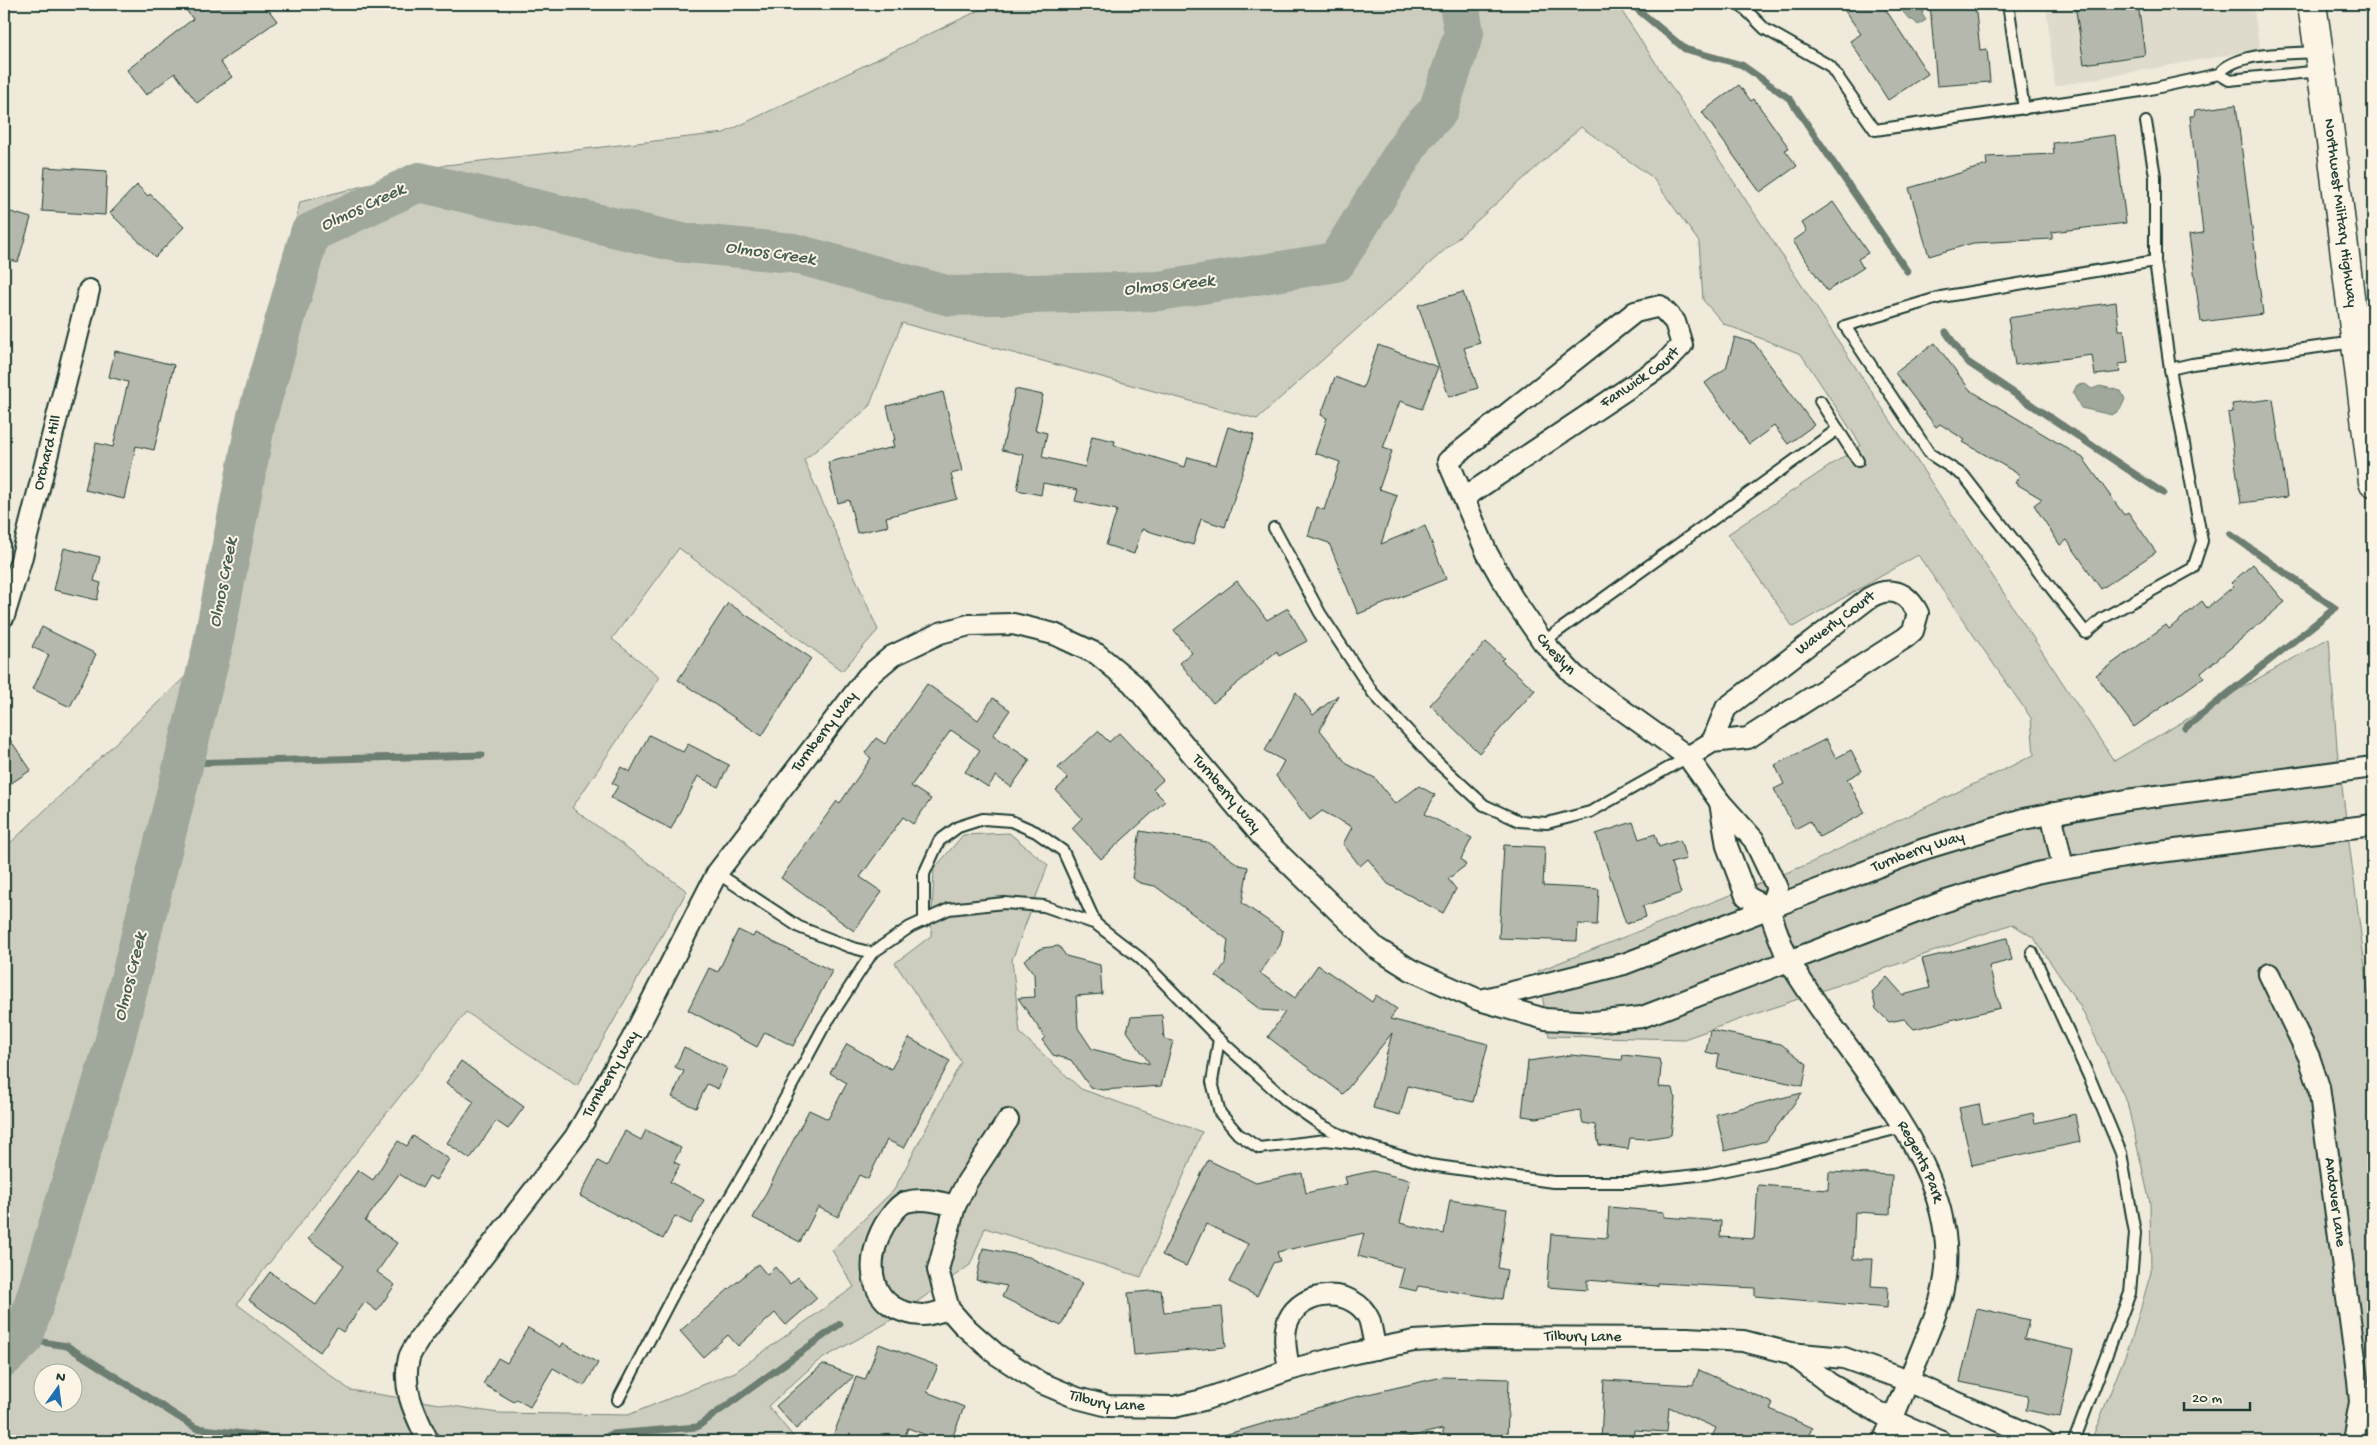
<svg xmlns="http://www.w3.org/2000/svg" width="2377" height="1445" font-family="'Gochi Hand',sans-serif">
	<style>
		.built { fill: #dedbcc }
		.green { fill: #cccdbf; stroke: #76857a; fill-rule: evenodd }
		.water { fill: #9fa89a; stroke: #6c7d71 }
		.lines { fill: none; stroke-linecap: round; stroke-linejoin: round }
		.stream { stroke: #6c7d71; stroke-width: 7 }
		.river { stroke: #9fa89a; stroke-width: 40 }
		.building { fill: #b5b9ad; stroke: #1f3d34 }
		.service-casing { stroke: #1f3d34; stroke-width: 14 }
		.minor-casing { stroke: #1f3d34; stroke-width: 24 }
		.primary-casing { stroke: #1f3d34; stroke-width: 31 }
		.service { stroke: #fcf5e5; stroke-width: 10 }
		.minor { stroke: #fcf5e5; stroke-width: 20 }
		.primary { stroke: #fcf5e5; stroke-width: 28 }
		.labels { text-anchor: middle; dominant-baseline: central; stroke-width: 4; stroke-linejoin: round; paint-order: stroke }
		.street-label { font-size: 16px; fill: #1f3d34; stroke: #fcf5e5 }
		.water-label { font-size: 18px; font-style: italic; fill: #455d53; stroke: #fcf5e5 }
	</style>
	<rect width="100%" height="100%" fill="#efeada"/>
	<filter id="ink" filterUnits="userSpaceOnUse"><feTurbulence type="fractalNoise" baseFrequency=".02" numOctaves="2"/><feDisplacementMap in="SourceGraphic" scale="10" xChannelSelector="R" yChannelSelector="G"/><feConvolveMatrix kernelMatrix="1 2 1 2 8 2 1 2 1" color-interpolation-filters="sRGB"/></filter>
	<g filter="url(#ink)">
		<polygon class="built" points="2046,4 2253,4 2260,49 2055,86"/>
		<path class="green" d="M992,4H1617L2114,761L2329,638L2337,748L2373,1029V1441H2091L2132,1338L2151,1272L2150,1203L2127,1102L2080,1006L2034,938L2012,924L1684,1039L1549,1036L1538,971L1806,865L2034,755L2031,718L1918,555L1793,627L1728,534L1861,445L1801,354L1724,324L1703,300L1699,242L1652,177L1581,127L1257,419L902,323L869,407L804,460L878,630L842,671L679,548L612,639L660,677L572,808L687,891L577,1086L466,1012L237,1304L350,1390L498,1413L628,1415L735,1372L854,1287L832,1250L894,1190L961,1062L895,963L931,936L934,869L963,835L1009,833L1048,865L1012,960L1020,1033L1081,1089L1202,1132L1141,1277L985,1228L970,1265L885,1324L818,1361L768,1406L797,1441H4V849L187,675L300,202L446,165L724,133ZM42,1372H72V1402H42Z"/>
		<g class="water">
			<polygon points="1896,4 1921,4 1925,8 1922,14 1926,20 1918,25 1913,20 1910,20"/>
			<polygon points="2085,384 2092,389 2100,386 2121,391 2125,399 2120,410 2112,415 2081,408 2073,393 2077,385"/>
		</g>
		<g class="lines">
			<g class="stream">
				<polyline points="1631,4 1685,49 1742,65 1790,99 1907,271"/>
				<polyline points="1946,332 1966,361 2163,493"/>
				<polyline points="2185,728 2335,608 2230,534"/>
				<polyline points="184,763 482,755"/>
				<polyline points="23,1339 67,1346 196,1428 276,1438 278,1441"/>
				<polyline points="598,1441 612,1434 697,1427 840,1324"/>
			</g>
			<polyline class="river" points="4,1357 23,1339 113,1048 212,649 256,420 310,233 419,182 677,242 793,253 950,296 1159,291 1336,262 1415,135 1438,111 1464,33 1459,4"/>
		</g>
		<g class="building">
			<polygon points="181,4 264,4 277,21 220,62 232,77 197,103 175,73 146,95 127,70 193,19"/>
			<polygon points="1840,4 1882,4 1928,74 1888,100 1850,41 1861,34"/>
			<polygon points="1930,4 1975,4 1980,50 1987,49 1990,82 1937,86"/>
			<polygon points="2075,4 2138,4 2145,55 2084,64"/>
			<polygon points="1739,85 1751,101 1754,99 1789,148 1785,150 1797,166 1760,192 1702,112"/>
			<polygon points="2236,105 2263,314 2201,322 2189,235 2203,233 2190,116 2194,116 2195,110"/>
			<polygon points="2115,135 2126,223 2052,232 2052,239 1973,243 1929,256 1909,188 1987,165 1986,157 2054,154 2053,143"/>
			<polygon points="45,167 107,171 105,215 42,211"/>
			<polygon points="137,185 148,196 150,194 184,227 155,257 110,213"/>
			<polygon points="1833,202 1868,253 1858,259 1863,268 1827,291 1793,241 1807,231 1802,223"/>
			<polygon points="4,210 31,218 18,262 4,258"/>
			<polygon points="1463,292 1480,343 1464,348 1478,388 1449,397 1418,305"/>
			<polygon points="2116,302 2119,330 2124,330 2128,363 2118,364 2121,372 2095,375 2092,355 2015,365 2008,318"/>
			<polygon points="1735,337 1754,343 1814,425 1788,444 1774,426 1749,444 1705,383 1726,368"/>
			<polygon points="1935,343 1970,390 2083,458 2124,515 2128,512 2156,552 2101,589 2067,540 2060,545 2034,505 2042,499 2015,483 2020,475 1963,442 1965,440 1940,424 1936,427 1895,373"/>
			<polygon points="1378,345 1438,367 1422,409 1400,401 1383,448 1392,451 1379,489 1397,495 1381,544 1425,526 1446,579 1358,614 1329,543 1308,536 1317,507 1324,510 1340,462 1315,453 1327,418 1321,415 1335,377 1363,388"/>
			<polygon points="115,351 174,365 154,450 136,446 124,499 85,490 96,443 113,447 128,382 109,377"/>
			<polygon points="1015,389 1043,395 1035,430 1047,433 1042,457 1085,467 1092,436 1115,441 1114,445 1185,467 1188,457 1216,465 1228,427 1254,435 1225,527 1201,519 1193,545 1142,529 1134,554 1106,545 1117,510 1075,501 1078,490 1043,483 1041,495 1017,490 1024,455 1002,450"/>
			<polygon points="943,392 962,471 951,474 957,499 886,517 888,526 857,533 849,500 838,503 828,462 894,447 892,440 895,440 887,406"/>
			<polygon points="2273,399 2287,497 2241,503 2228,413 2233,412 2232,404"/>
			<polygon points="64,548 100,557 94,581 101,583 97,600 54,590"/>
			<polygon points="2253,564 2285,602 2201,673 2204,677 2134,727 2096,675 2166,625 2169,629 2202,601 2207,608 2234,586 2231,583"/>
			<polygon points="1237,581 1267,620 1288,608 1307,641 1279,656 1277,651 1213,703 1180,663 1192,653 1174,630"/>
			<polygon points="728,603 811,658 762,736 678,680"/>
			<polygon points="42,627 96,654 70,707 33,689 49,655 32,647"/>
			<polygon points="1486,642 1504,658 1501,660 1535,690 1479,753 1430,705"/>
			<polygon points="927,684 978,720 993,698 1010,710 993,735 1030,760 1011,787 996,776 988,787 965,772 980,750 951,730 911,786 931,799 913,824 903,817 860,877 882,892 854,931 781,878 837,801 840,803 871,758 865,753 876,738 885,744"/>
			<polygon points="1296,692 1313,715 1338,695 1320,730 1347,764 1375,778 1395,804 1419,786 1435,795 1425,814 1472,838 1461,859 1466,865 1448,879 1456,889 1443,913 1388,884 1368,859 1360,866 1343,844 1352,827 1322,811 1310,820 1276,776 1284,761 1265,751"/>
			<polygon points="4,731 31,770 4,788"/>
			<polygon points="1098,731 1109,742 1119,733 1163,780 1153,789 1165,801 1101,859 1072,828 1082,818 1056,790 1068,779 1058,768"/>
			<polygon points="649,735 683,752 688,744 729,765 718,787 698,776 671,829 611,798 618,786 612,783 621,767 630,772"/>
			<polygon points="1826,739 1836,758 1851,750 1862,771 1847,779 1865,813 1819,837 1810,821 1795,829 1774,789 1784,784 1775,765"/>
			<polygon points="1633,822 1639,839 1655,834 1659,847 1680,840 1686,859 1671,863 1681,893 1643,906 1646,917 1626,924 1596,834"/>
			<polygon points="1140,831 1207,842 1239,865 1248,867 1242,903 1283,931 1280,945 1260,973 1295,998 1318,965 1372,1002 1376,995 1397,1009 1390,1019 1488,1044 1473,1102 1408,1086 1400,1115 1373,1108 1392,1033 1343,1094 1268,1037 1285,1012 1261,1010 1216,976 1225,964 1228,940 1155,886 1140,883 1132,878"/>
			<polygon points="1504,845 1545,847 1543,886 1599,889 1597,925 1578,924 1577,941 1499,938"/>
			<polygon points="738,930 753,937 755,933 832,971 793,1046 765,1032 757,1047 688,1010 709,968 718,972"/>
			<polygon points="2007,938 2012,960 1989,966 2000,1008 1914,1029 1904,1019 1889,1022 1876,1009 1872,992 1887,977 1903,995 1930,988 1922,959"/>
			<polygon points="1059,946 1066,956 1100,965 1102,994 1076,996 1078,1028 1092,1049 1150,1064 1127,1031 1131,1017 1162,1015 1164,1039 1173,1041 1161,1086 1102,1090 1090,1087 1071,1060 1053,1055 1042,1040 1045,1037 1018,998 1035,997 1034,974 1024,960 1042,948"/>
			<polygon points="1710,1030 1781,1044 1807,1064 1803,1086 1717,1068 1719,1055 1706,1052"/>
			<polygon points="909,1038 950,1061 904,1148 887,1140 868,1179 859,1175 838,1217 818,1207 800,1242 753,1218 809,1110 828,1119 847,1083 830,1073 847,1044 891,1069"/>
			<polygon points="684,1047 727,1068 718,1089 707,1084 696,1108 672,1097 684,1071 675,1067"/>
			<polygon points="1571,1055 1622,1060 1623,1055 1659,1059 1661,1067 1659,1087 1673,1088 1675,1098 1671,1135 1645,1139 1630,1138 1628,1149 1599,1145 1595,1125 1583,1123 1580,1110 1537,1118 1522,1116 1528,1061"/>
			<polygon points="461,1061 524,1107 508,1129 496,1121 470,1159 447,1143 474,1102 446,1083"/>
			<polygon points="1802,1093 1766,1141 1725,1151 1716,1114"/>
			<polygon points="1979,1104 1983,1124 2033,1113 2035,1123 2075,1114 2080,1142 1972,1165 1959,1108"/>
			<polygon points="646,1130 681,1148 674,1162 680,1165 670,1182 704,1200 691,1224 675,1216 663,1239 580,1196 598,1161 607,1166 625,1131 641,1140"/>
			<polygon points="413,1136 449,1159 436,1180 429,1176 422,1188 399,1174 365,1221 397,1243 377,1272 395,1285 377,1311 365,1302 343,1332 337,1328 320,1352 249,1300 270,1272 316,1305 344,1265 308,1239 358,1170 373,1180 398,1141 407,1146"/>
			<polygon points="1208,1160 1256,1183 1302,1173 1306,1193 1347,1184 1345,1177 1373,1171 1410,1180 1400,1223 1444,1234 1450,1200 1507,1209 1498,1268 1507,1270 1502,1299 1418,1286 1416,1291 1399,1287 1404,1268 1358,1256 1364,1233 1277,1252 1280,1261 1273,1263 1257,1296 1229,1282 1248,1244 1206,1224 1186,1266 1162,1255"/>
			<polygon points="1829,1172 1892,1175 1890,1214 1855,1212 1853,1259 1873,1259 1871,1286 1888,1287 1887,1308 1755,1296 1755,1288 1658,1283 1658,1286 1587,1280 1587,1290 1547,1287 1551,1234 1607,1238 1609,1207 1664,1212 1664,1217 1721,1221 1720,1237 1754,1239 1758,1185 1828,1190"/>
			<polygon points="983,1248 1029,1257 1082,1283 1061,1326 1002,1297 1007,1286 976,1280"/>
			<polygon points="758,1264 767,1275 775,1267 790,1284 798,1277 817,1298 786,1325 775,1313 738,1346 728,1335 703,1357 680,1331"/>
			<polygon points="1161,1290 1164,1312 1222,1307 1226,1347 1134,1355 1128,1293"/>
			<polygon points="1977,1308 2029,1320 2024,1339 2074,1350 2060,1417 2026,1410 2028,1396 1960,1382"/>
			<polygon points="528,1328 561,1347 563,1343 598,1363 584,1386 553,1368 530,1407 516,1399 514,1402 483,1384 498,1358 507,1363"/>
			<polygon points="879,1344 938,1366 927,1392 964,1407 951,1441 941,1441 908,1428 903,1441 831,1441 856,1377 865,1380"/>
			<polygon points="823,1364 854,1376 796,1429 776,1406"/>
			<polygon points="1699,1370 1773,1403 1770,1409 1812,1428 1806,1441 1710,1441 1716,1428 1669,1407 1667,1432 1634,1430 1633,1441 1601,1441 1604,1380 1693,1385"/>
			<polygon points="1442,1377 1509,1379 1507,1441 1443,1441 1443,1429 1391,1441 1222,1441 1221,1436 1351,1398"/>
		</g>
		<g class="lines">
			<g class="service-casing">
				<g id="service">
					<path d="M1740,4L1765,29L1830,66L1875,130L2141,91L2219,74C2236,51 2291,54 2318,52"/>
					<polyline points="2008,4 2024,109"/>
					<polyline points="2219,74 2229,80 2321,71"/>
					<polyline points="2146,122 2155,176 2155,261 1941,297 1845,326 1930,454 1964,476 2086,633 2103,618 2193,568 2202,541 2170,369 2192,364 2355,342"/>
					<polyline points="2155,261 2170,369"/>
					<polyline points="1820,401 1858,461"/>
					<polyline points="1274,528 1320,613 1373,693 1434,759 1484,805 1519,821 1547,823 1590,812 1688,757"/>
					<polyline points="1543,642 1838,429"/>
					<polyline points="717,873 799,927 850,947 872,953"/>
					<polyline points="924,921 924,874 939,841 958,827 983,819 1011,821 1036,832 1063,851 1096,924"/>
					<polyline points="2032,952 2091,1081 2121,1153 2135,1233 2130,1293 2074,1441"/>
					<polyline points="1219,1039 1212,1082 1220,1113 1238,1134 1259,1148 1326,1140 1351,1143"/>
					<polyline points="618,1400 677,1287 755,1154 823,1028 872,953 910,927 949,909 1004,903 1044,906 1096,924 1140,958 1219,1039 1288,1102 1321,1125 1357,1143 1430,1165 1553,1182 1632,1182 1707,1174 1774,1160 1903,1127"/>
				</g>
			</g>
			<g class="minor-casing">
				<g id="minor">
					<path id="s1" d="M1465,497L1663,365L1682,345L1675,322L1660,306L1635,312L1448,461L1487,553L1512,597L1543,642L1575,676L1688,757L1720,802L1754,840L1777,888L1769,909"/>
					<path id="s2" d="M4,616L21,560L89,290"/>
					<path d="M1688,757L1712,742L1748,738L1905,638L1913,631L1918,613C1907,592 1890,585 1869,598L1726,708L1712,742"/>
					<polyline points="1720,802 1727,846 1746,896 1769,909"/>
					<polyline points="2051,813 2063,867"/>
					<path id="s3" d="M1769,909C1775,926 1781,946 1790,962C1844,1058 1969,1169 1943,1289C1939,1308 1931,1326 1924,1343C1911,1376 1896,1408 1884,1441"/>
					<path id="s4" d="M2269,974L2309,1057L2319,1087L2358,1380L2360,1402L2353,1441"/>
					<path id="s5" d="M1481,1000L1624,964L1924,849L2023,819L2127,800L2373,767"/>
					<path id="s6" d="M1008,1120L967,1182L955,1206L938,1270L949,1309L963,1325L996,1354L1039,1382L1077,1398L1108,1406L1174,1407L1203,1400L1289,1370L1355,1353L1414,1341L1479,1337L1687,1338L1743,1341L1790,1353L1844,1358L1908,1381L2044,1441"/>
					<path d="M949,1309C941,1311 931,1315 922,1315C869,1312 862,1264 885,1224C890,1217 897,1205 906,1202C923,1197 938,1202 955,1206"/>
					<polyline points="1790,1353 1830,1384 1892,1420 1940,1441"/>
					<path d="M1289,1370C1287,1354 1282,1337 1288,1321C1302,1288 1355,1287 1369,1319C1372,1328 1373,1340 1376,1349"/>
					<path id="s7" d="M428,1441C416,1415 401,1389 409,1358C411,1351 417,1344 420,1338L575,1137L632,1039L717,873L867,677L892,656L940,633L969,625L1013,624L1054,634L1097,654L1132,683L1264,839L1376,948L1411,970L1479,1000L1545,1019L1593,1022L1642,1017L1943,902L2036,873L2136,855L2373,825"/>
				</g>
			</g>
			<g class="primary-casing">
				<g id="primary">
					<path id="s8" d="M2312,4L2327,110L2373,482"/>
				</g>
			</g>
			<use href="#service" class="service"/>
			<use href="#minor" class="minor"/>
			<use href="#primary" class="primary"/>
		</g>
	</g>
	<g class="labels">
		<g class="street-label">
			<text stroke="none"><textPath href="#s8" startOffset="211">Northwest Military Highway</textPath></text>
			<text stroke="none"><textPath href="#s1" startOffset="212">Fanwick Court</textPath></text>
			<text stroke="none"><textPath href="#s2" startOffset="169">Orchard Hill</textPath></text>
			<text transform="translate(1836 624) rotate(-37)">Waverly Court</text>
			<text stroke="none"><textPath href="#s1" startOffset="799">Cheslyn</textPath></text>
			<text stroke="none"><textPath href="#s7" startOffset="841">Turnberry Way</textPath></text>
			<text stroke="none"><textPath href="#s7" startOffset="1351">Turnberry Way</textPath></text>
			<text stroke="none"><textPath href="#s5" startOffset="462">Turnberry Way</textPath></text>
			<text stroke="none"><textPath href="#s7" startOffset="436">Turnberry Way</textPath></text>
			<text stroke="none"><textPath href="#s3" startOffset="296">Regents Park</textPath></text>
			<text stroke="none"><textPath href="#s4" startOffset="240">Andover Lane</textPath></text>
			<text stroke="none"><textPath href="#s6" startOffset="882">Tilbury Lane</textPath></text>
			<text stroke="none"><textPath href="#s6" startOffset="396">Tilbury Lane</textPath></text>
		</g>
		<g class="water-label">
			<text transform="translate(363 208) rotate(-25)">Olmos Creek</text>
			<text transform="translate(770 254) rotate(8)">Olmos Creek</text>
			<text transform="translate(1169 286) rotate(-6)">Olmos Creek</text>
			<text transform="translate(224 583) rotate(-79)">Olmos Creek</text>
			<text transform="translate(131 977) rotate(-76)">Olmos Creek</text>
		</g>
	</g>
	<rect width="2377" height="1445" fill="none" stroke="#fcf5e5" stroke-width="20"/>
	<rect x="10" y="10" width="2357" height="1425" fill="none" stroke="#1f3d34" stroke-width="2" filter="url(#ink)"/>
	<g transform="translate(58 1388) rotate(14)"><circle r="24" fill="#fcf5e5" stroke="#a4ab9e"/>
	<path d="M0-4L9 19L0 12L-9 19Z" fill="#1f6fb2"/>
	<text y="-8" font-size="14" font-weight="bold" text-anchor="middle" fill="#1f3d34">N</text>
	</g>
	<path d="M2184 1402v8h66v-8" fill="none" stroke="#1f3d34" stroke-width="2.5"/>
	<text x="2192" y="1402" font-size="15" fill="#1f3d34" stroke="#fcf5e5" stroke-width="4" paint-order="stroke">20 m</text>
</svg>
